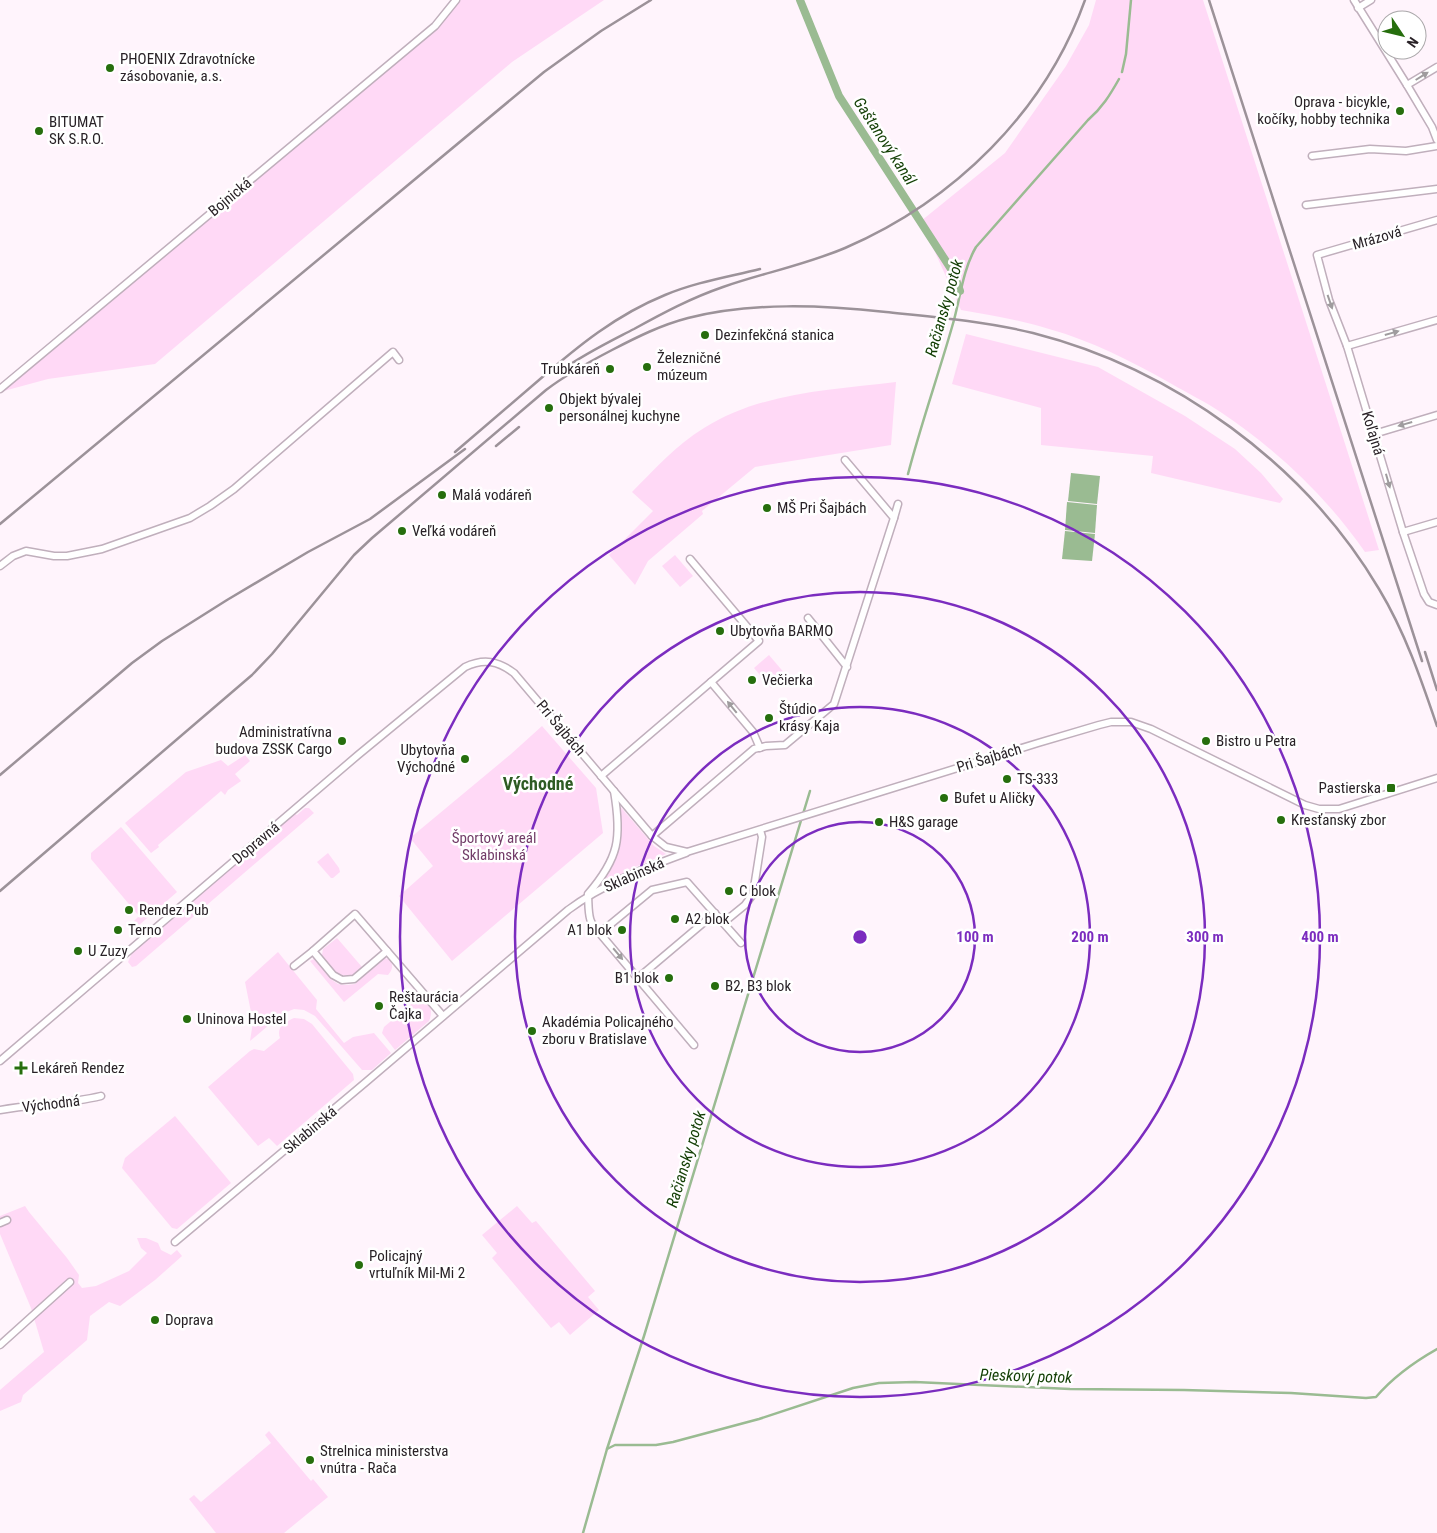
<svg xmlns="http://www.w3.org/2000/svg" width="1437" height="1533" font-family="'Roboto Condensed',sans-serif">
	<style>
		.green { fill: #ffd9f6 }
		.water { fill: #9abb92 }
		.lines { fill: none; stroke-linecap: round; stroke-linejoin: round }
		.stream { stroke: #9abb92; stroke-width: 2.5 }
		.canal { stroke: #9abb92; stroke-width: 8 }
		.minor-casing { stroke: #c0afbc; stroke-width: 9 }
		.minor { stroke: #fff; stroke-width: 6 }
		.rail { stroke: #9c9299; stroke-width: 2.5 }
		.oneway { fill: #9f9c9e }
		.ring { fill: none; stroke: #7b2cbf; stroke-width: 2.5 }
		.poi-dot { fill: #266e0d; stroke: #fff; stroke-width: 2 }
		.labels { text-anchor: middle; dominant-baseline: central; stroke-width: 5; stroke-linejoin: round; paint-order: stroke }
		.poi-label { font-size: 15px; fill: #292227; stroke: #fff; text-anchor: start }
		.street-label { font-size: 15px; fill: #292227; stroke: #fff }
		.park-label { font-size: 15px; fill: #723c68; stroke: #fff }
		.water-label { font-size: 16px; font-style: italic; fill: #123e04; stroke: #fff }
		.quarter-label { font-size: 18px; font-weight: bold; fill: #2e5b23; stroke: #fff }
		.centre { fill: #7b2cbf; stroke: #fff; stroke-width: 2.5 }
		.ring-label { font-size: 15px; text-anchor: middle; font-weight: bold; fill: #7b2cbf; stroke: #fff; stroke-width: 5; stroke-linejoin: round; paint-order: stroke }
	</style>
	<rect width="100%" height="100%" fill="#fff4fc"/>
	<g class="green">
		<polygon points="458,0 604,0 512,62 155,364 48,379 0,392 0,385 26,363 287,154 449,14"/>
		<path d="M1096,0H1203L1379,550L1365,552C1326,496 1278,451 1222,413C1206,402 1187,393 1170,383C1131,361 1092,341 1049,329C1020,320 990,315 961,310L921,221L1005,153L1066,66L1089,25Z"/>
		<polygon points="966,334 1098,367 1185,416 1235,449 1261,473 1283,499 1280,503 1151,473 1153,456 1041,445 1041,408 952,384"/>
		<path d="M896,382L891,445L755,467L702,511L703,514L648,561L635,585L609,555L653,511L632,492C654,470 677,444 704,428C762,392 830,390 896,382Z"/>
		<polygon points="675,555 693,576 680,587 662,566"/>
		<polygon points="769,655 786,675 771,688 754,668"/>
		<polygon points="542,726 596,788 603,833 452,961 399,896 433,866 410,838 511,754"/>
		<polygon points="245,755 250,761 235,774 241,781 228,790 225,795 221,791 158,845 159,847 151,853 125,823 186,772 221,760 228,766"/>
		<path d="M619,805L654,846L666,854L633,868L602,884C622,855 623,839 619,805Z"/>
		<polygon points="305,808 309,808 314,813 136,966 132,967 128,962 132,953 295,814 297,815"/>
		<polygon points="121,827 177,892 138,926 134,921 139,916 91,859 91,853"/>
		<polygon points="328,853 339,868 340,872 333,878 331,878 317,862"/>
		<path d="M337,938L362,967L351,976C334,976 332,967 322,955L323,949Z"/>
		<polygon points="278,952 317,1000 316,1009 344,1043 353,1037 374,1033 391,1053 372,1070 362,1070 315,1016 304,1010 294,1009 282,1014 250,1041 253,1022 245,982"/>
		<path d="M385,958L390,960C394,966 392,970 388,975L378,974L344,1002L310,961L314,959L332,980L338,984L346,985L355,984Z"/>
		<path d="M421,996C429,1004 434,1010 429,1021L395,1050L382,1033L384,1027Z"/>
		<path d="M294,1018L304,1019L312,1024L353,1074L354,1080L277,1146L269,1138L258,1146L208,1087L250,1051L254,1049L264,1051L280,1038C276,1027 285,1022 294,1018Z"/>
		<polygon points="175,1116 231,1183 177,1229 172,1228 122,1168 125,1158"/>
		<polygon points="25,1206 29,1212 67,1258 79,1275 78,1283 82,1288 96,1286 129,1271 147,1253 141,1248 137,1238 146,1238 158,1243 161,1250 171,1255 177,1250 182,1256 155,1280 120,1306 109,1302 90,1316 87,1340 23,1395 21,1402 0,1411 0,1390 44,1352 31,1308 0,1234 0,1216"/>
		<polygon points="517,1206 532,1223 536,1221 595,1291 588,1297 599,1310 570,1335 559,1322 551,1328 492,1258 497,1253 482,1235"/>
		<polygon points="269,1431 311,1481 313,1479 328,1497 284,1533 216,1533 189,1499 194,1495 201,1502 271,1443 265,1435"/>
	</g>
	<g class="water">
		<polygon points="1071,473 1100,476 1097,504 1068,501"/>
		<polygon points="1067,502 1097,505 1095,533 1065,530"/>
		<polygon points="1065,531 1095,534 1092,561 1062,559"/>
	</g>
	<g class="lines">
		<g class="stream">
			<polyline points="1122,72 1126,54 1131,0"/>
			<path d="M908,474C921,424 938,376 952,327C960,301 962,271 976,247L1088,120C1102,108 1110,95 1119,79"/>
			<path d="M607,1449L615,1445H656L673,1442L759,1419L853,1388L879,1383L915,1382L1070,1389L1184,1390L1291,1393L1366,1398L1376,1397C1393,1377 1414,1362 1437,1349"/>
			<polyline points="583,1533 607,1449 644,1336 810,791"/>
		</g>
		<polyline class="canal" points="800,0 839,96 953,272 960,291"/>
		<g class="minor-casing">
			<g id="minor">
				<polyline points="1354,0 1407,85 1432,127 1437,140"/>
				<polyline points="1358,8 1371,0"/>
				<polyline points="1407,85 1437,67"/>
				<polyline points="1312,156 1370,149 1406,151 1437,146"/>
				<polyline points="1306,205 1437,189"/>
				<polyline points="1437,220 1317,255 1329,300 1347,346 1403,532 1424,594 1429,602 1437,605"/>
				<polyline points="1347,346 1437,320"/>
				<polyline points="0,389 435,26 456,0"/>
				<polyline points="1374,434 1437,415"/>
				<polyline points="894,518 898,504"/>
				<polyline points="1403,532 1437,522"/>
				<polyline points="0,566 13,556 26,551 54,556 67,556 102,549 190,518 210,506 234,489 393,352 399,360"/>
				<polyline points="808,618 847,667"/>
				<polyline points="711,682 753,732 760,748"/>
				<polyline points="601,776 759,641 690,559"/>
				<polyline points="652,836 754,749 766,746 785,745 834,704 894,518 845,460"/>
				<path d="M588,894C619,858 622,838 614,791"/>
				<path d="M588,896C589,909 587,925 600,931L606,928L652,890L687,882L741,943"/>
				<polygon points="355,914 387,951 354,979 342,980 333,975 313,951"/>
				<polyline points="723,923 745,905 753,894 762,837 760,830"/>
				<polyline points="597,930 694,1045"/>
				<polyline points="387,951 443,1016"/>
				<polyline points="294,966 313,951"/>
				<polyline points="638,978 715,913"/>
				<path d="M0,1061L358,755L465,667C484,658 498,661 514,673L652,836L666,847L687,852L1038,743L1099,725L1111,722H1131L1151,729L1305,805L1319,809H1339L1437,778"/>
				<path d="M0,1110C34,1104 68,1104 101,1096"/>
				<polyline points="0,1223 7,1220"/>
				<path d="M175,1242L366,1082L568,910C603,884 645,868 686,853"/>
				<polyline points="0,1345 70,1282"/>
			</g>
		</g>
		<use href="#minor" class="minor"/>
		<g class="rail">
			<polyline points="1209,0 1422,661"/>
			<path d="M562,370C584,354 609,342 634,329C663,313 691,298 723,287C763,273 805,265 845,248C954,201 1045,112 1085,0"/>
			<polyline points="496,446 519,427"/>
			<path d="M455,452C483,428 511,404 539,380C578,346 616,315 665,295C696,282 728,277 760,269"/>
			<polyline points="0,524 544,72 601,31 651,0"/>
			<polyline points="1425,652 1437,690"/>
			<polyline points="0,775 132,663 162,641 227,600 308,552 370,519 465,449"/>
			<path d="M0,891L252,675L272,654L354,555L372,538L546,390C567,374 589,362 612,350C637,337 661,325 688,318C752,302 821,305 886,312C935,317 984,321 1033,333C1174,369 1305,464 1379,589C1405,632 1421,679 1437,726"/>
		</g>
	</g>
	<defs><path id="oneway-solid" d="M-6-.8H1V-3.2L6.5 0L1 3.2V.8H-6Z" transform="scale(1.25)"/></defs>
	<g class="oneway">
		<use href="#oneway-solid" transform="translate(1422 76) rotate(-32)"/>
		<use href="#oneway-solid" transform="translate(1330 302) rotate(71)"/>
		<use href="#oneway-solid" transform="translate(1392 333) rotate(-16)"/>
		<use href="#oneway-solid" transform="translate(1405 424) rotate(164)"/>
		<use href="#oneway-solid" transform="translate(1388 481) rotate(74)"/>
		<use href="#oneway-solid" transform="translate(732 707) rotate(-129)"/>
		<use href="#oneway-solid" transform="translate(618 954) rotate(50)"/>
	</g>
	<g class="ring">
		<circle cx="860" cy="937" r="115"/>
		<circle cx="860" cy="937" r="230"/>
		<circle cx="860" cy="937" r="345"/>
		<circle cx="860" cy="937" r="460"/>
	</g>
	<g class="poi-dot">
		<circle cx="110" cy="68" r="5"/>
		<circle cx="1400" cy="111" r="5"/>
		<circle cx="39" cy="131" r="5"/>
		<circle cx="705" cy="335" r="5"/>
		<circle cx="647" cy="367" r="5"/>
		<circle cx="610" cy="369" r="5"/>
		<circle cx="549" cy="408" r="5"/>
		<circle cx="442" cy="495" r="5"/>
		<circle cx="767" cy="508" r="5"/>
		<circle cx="402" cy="531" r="5"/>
		<circle cx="720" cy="631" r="5"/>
		<circle cx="752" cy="680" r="5"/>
		<circle cx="769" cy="718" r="5"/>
		<circle cx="342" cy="741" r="5"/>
		<circle cx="1206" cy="741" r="5"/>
		<circle cx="465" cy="759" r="5"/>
		<circle cx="1007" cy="779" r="5"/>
		<rect x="1386" y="783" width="10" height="10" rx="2.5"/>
		<circle cx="944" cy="798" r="5"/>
		<circle cx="1281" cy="820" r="5"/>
		<circle cx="879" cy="822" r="5"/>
		<circle cx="729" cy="891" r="5"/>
		<circle cx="129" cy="910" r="5"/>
		<circle cx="675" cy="919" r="5"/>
		<circle cx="118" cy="930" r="5"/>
		<circle cx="622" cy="930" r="5"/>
		<circle cx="78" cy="951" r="5"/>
		<circle cx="669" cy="978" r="5"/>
		<circle cx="715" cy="986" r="5"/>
		<circle cx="379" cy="1006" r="5"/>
		<circle cx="187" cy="1019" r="5"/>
		<circle cx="532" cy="1031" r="5"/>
		<path d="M18.5 1060.5h5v5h5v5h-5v5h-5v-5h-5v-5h5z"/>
		<circle cx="359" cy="1265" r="5"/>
		<circle cx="155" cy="1320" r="5"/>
		<circle cx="310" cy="1460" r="5"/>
	</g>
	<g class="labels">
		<g class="poi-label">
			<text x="120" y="59">PHOENIX Zdravotnícke<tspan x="120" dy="17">zásobovanie, a.s.</tspan></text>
			<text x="1390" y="102" text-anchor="end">Oprava - bicykle,<tspan x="1390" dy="17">kočíky, hobby technika</tspan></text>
			<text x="49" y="122">BITUMAT<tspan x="49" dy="17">SK S.R.O.</tspan></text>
			<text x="715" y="335">Dezinfekčná stanica</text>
			<text x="657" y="358">Železničné<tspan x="657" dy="17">múzeum</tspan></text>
			<text x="600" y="369" text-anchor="end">Trubkáreň</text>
			<text x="559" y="399">Objekt bývalej<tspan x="559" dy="17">personálnej kuchyne</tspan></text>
			<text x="452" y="495">Malá vodáreň</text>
			<text x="777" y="508">MŠ Pri Šajbách</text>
			<text x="412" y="531">Veľká vodáreň</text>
			<text x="730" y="631">Ubytovňa BARMO</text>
			<text x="762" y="680">Večierka</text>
			<text x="779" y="709">Štúdio<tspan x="779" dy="17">krásy Kaja</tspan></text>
			<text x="332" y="732" text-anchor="end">Administratívna<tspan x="332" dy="17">budova ZSSK Cargo</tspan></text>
			<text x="1216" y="741">Bistro u Petra</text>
			<text x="455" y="750" text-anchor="end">Ubytovňa<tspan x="455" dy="17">Východné</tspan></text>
			<text x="1017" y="779">TS-333</text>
			<text x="1381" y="788" text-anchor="end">Pastierska</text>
			<text x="954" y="798">Bufet u Aličky</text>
			<text x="1291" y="820">Kresťanský zbor</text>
			<text x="889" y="822">H&amp;S garage</text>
			<text x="739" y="891">C blok</text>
			<text x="139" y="910">Rendez Pub</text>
			<text x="685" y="919">A2 blok</text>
			<text x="128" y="930">Terno</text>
			<text x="612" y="930" text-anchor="end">A1 blok</text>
			<text x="88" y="951">U Zuzy</text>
			<text x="659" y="978" text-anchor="end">B1 blok</text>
			<text x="725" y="986">B2, B3 blok</text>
			<text x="389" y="997">Reštaurácia<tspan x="389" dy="17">Čajka</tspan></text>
			<text x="197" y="1019">Uninova Hostel</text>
			<text x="542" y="1022">Akadémia Policajného<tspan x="542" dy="17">zboru v Bratislave</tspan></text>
			<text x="31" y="1068">Lekáreň Rendez</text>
			<text x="369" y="1256">Policajný<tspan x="369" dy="17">vrtuľník Mil-Mi 2</tspan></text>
			<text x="165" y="1320">Doprava</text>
			<text x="320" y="1451">Strelnica ministerstva<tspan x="320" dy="17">vnútra - Rača</tspan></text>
		</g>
		<g class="street-label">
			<text transform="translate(230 197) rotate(-40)">Bojnická</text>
			<text transform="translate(1377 238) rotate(-16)">Mrázová</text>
			<text transform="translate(1373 433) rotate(73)">Koľajná</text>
			<text transform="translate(561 728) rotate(50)">Pri Šajbách</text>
			<text transform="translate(989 758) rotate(-17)">Pri Šajbách</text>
			<text transform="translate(256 843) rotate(-40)">Dopravná</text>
			<text transform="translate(634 875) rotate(-24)">Sklabinská</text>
			<text transform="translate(51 1104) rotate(-7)">Východná</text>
			<text transform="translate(310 1130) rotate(-40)">Sklabinská</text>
		</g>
		<g class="park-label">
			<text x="494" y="838">Športový areál<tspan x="494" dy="17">Sklabinská</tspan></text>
		</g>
		<g class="water-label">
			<text transform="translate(885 141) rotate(57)">Gaštanový kanál</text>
			<text transform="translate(944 308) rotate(-74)">Račiansky potok</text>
			<text transform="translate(686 1159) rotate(-73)">Račiansky potok</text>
			<text transform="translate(1026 1376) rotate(2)">Pieskový potok</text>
		</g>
		<g class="quarter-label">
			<text x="538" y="783">Východné</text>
		</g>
	</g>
	<circle cx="860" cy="937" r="8" class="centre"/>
	<g class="ring-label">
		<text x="975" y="942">100 m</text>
		<text x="1090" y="942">200 m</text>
		<text x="1205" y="942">300 m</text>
		<text x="1320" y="942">400 m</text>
	</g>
	<g transform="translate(1402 35) rotate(125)"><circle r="24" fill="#ffffff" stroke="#a9a7a9"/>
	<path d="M0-4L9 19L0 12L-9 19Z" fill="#266e0d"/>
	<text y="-8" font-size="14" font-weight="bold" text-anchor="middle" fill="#292227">N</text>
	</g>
</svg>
